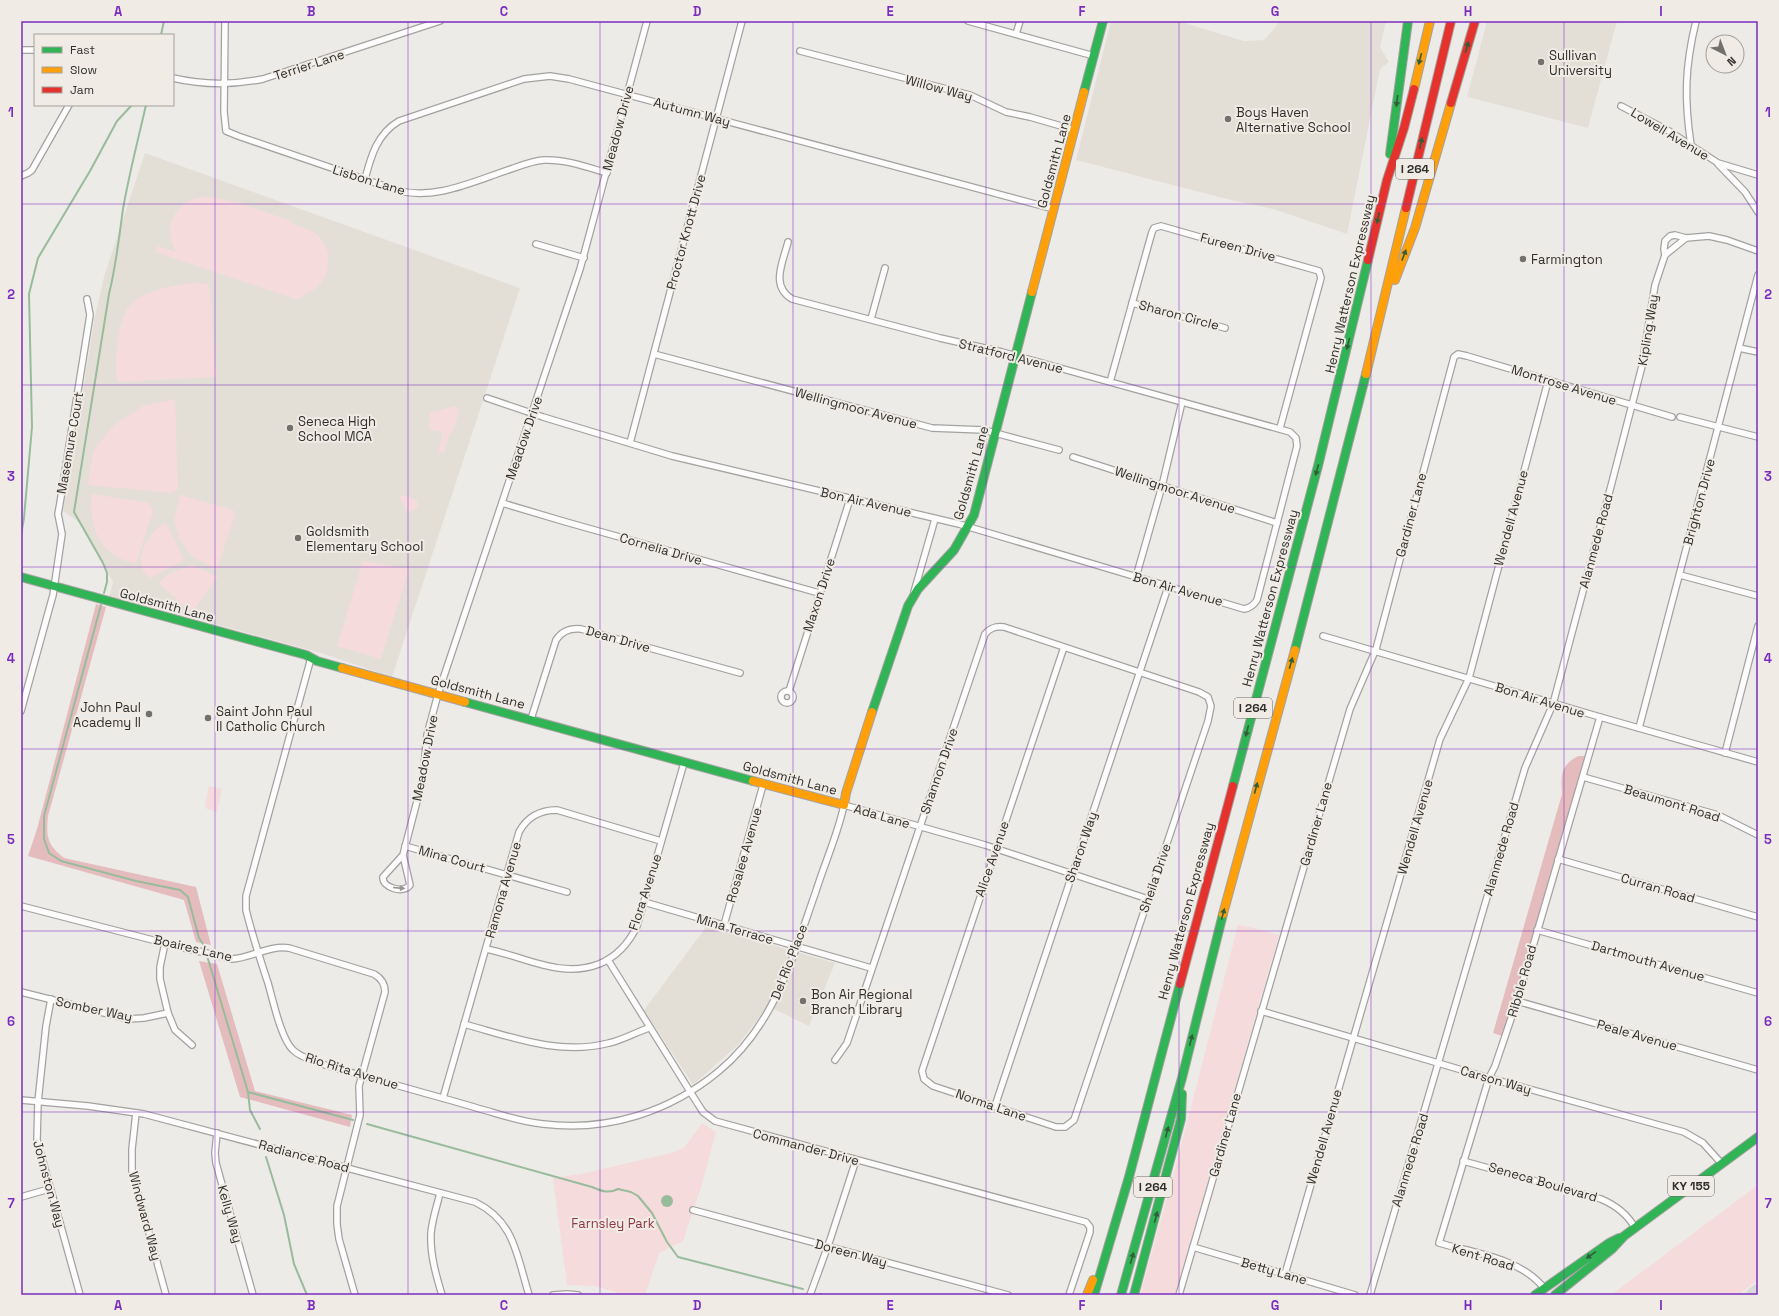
<svg xmlns="http://www.w3.org/2000/svg" width="1779" height="1316" font-family="'Space Grotesk',sans-serif">
	<style>
		.built { fill: #e4dfd6 }
		.green { fill: #f5dbdb }
		.forest { fill: #e5bcbe }
		.water { fill: #98bc9b }
		.lines { fill: none; stroke-linecap: round; stroke-linejoin: round }
		.stream { stroke: #98bc9b; stroke-width: 2 }
		.taxiway { stroke: #dadad8; stroke-width: 16 }
		.street-casing { stroke: #a4a2a0; stroke-width: 8 }
		.fast-casing { stroke: #a4a2a0; stroke-width: 10 }
		.slow-casing { stroke: #a4a2a0; stroke-width: 10 }
		.jam-casing { stroke: #a4a2a0; stroke-width: 10 }
		.street { stroke: #fcfcfc; stroke-width: 5.5 }
		.fast { stroke: #30b455; stroke-width: 8 }
		.slow { stroke: #ff9f0a; stroke-width: 8 }
		.jam { stroke: #e5322d; stroke-width: 8 }
		.oneway { fill: #305e3a }
		.oneway2 { fill: #969694 }
		.grid { fill: none; stroke: #7b2cbf; stroke-width: 1; stroke-opacity: 0.55 }
		.poi-dot { fill: #72716e; stroke: #f0ece5; stroke-width: 1.5 }
		.labels { text-anchor: middle; dominant-baseline: central; stroke-width: 4; stroke-linejoin: round; paint-order: stroke }
		.shield { fill: #f0ece5; stroke: #6a6864; stroke-width: 1 }
		.shield-label { font-size: 12px; font-weight: bold; fill: #302f2c }
		.poi-label { font-size: 13px; fill: #302f2c; stroke: #f0ece5; text-anchor: start }
		.street-label { font-size: 13px; fill: #302f2c; stroke: #f0ece5 }
		.park-label { font-size: 13px; fill: #8d3644; stroke: #f0ece5 }
		.neatline { fill: none; stroke: #7b2cbf; stroke-width: 1.5 }
		.grid-label { font-size: 13px; text-anchor: middle; font-weight: bold; fill: #7b2cbf }
	</style>
	<rect width="100%" height="100%" fill="#edebe8"/>
	<g class="built">
		<polygon points="1111,21 1178,21 1244,41 1264,40 1277,25 1278,21 1386,21 1380,47 1389,62 1380,69 1347,234 1273,209 1227,199 1076,160"/>
		<polygon points="1487,21 1617,21 1588,128 1467,97"/>
		<polygon points="145,153 520,288 392,677 321,653 157,608 109,597 113,582 80,523 63,511 95,316 104,277"/>
		<polygon points="705,926 835,963 809,1026 768,1006 738,1045 693,1085 644,1010 704,930"/>
	</g>
	<g class="green">
		<path d="M206,197C237,200 264,212 291,221L293,224C301,227 309,229 316,234C332,247 332,272 318,286C312,292 303,294 298,300L155,252L157,246L176,252C174,247 171,243 171,237C167,215 185,197 206,197Z"/>
		<path d="M191,283L208,284L210,289L215,363L217,372L213,377L117,382C115,360 116,317 133,302C144,291 176,285 191,283Z"/>
		<polygon points="175,399 178,489 172,493 88,485 93,451 114,425 143,406"/>
		<polygon points="455,406 459,409 454,431 450,433 444,453 438,453 442,435 439,431 431,431 429,429 430,413"/>
		<path d="M92,494L149,503L153,510L136,564C100,555 88,529 92,494Z"/>
		<polygon points="180,495 233,510 235,514 217,570 193,557 180,540 174,520"/>
		<path d="M405,495L417,501L418,506C415,509 412,513 407,511L400,499L401,496Z"/>
		<path d="M166,523L183,557L182,562L150,578C129,564 148,531 166,523Z"/>
		<polygon points="363,561 409,569 381,659 337,646"/>
		<polygon points="192,565 218,577 194,609 188,610 159,583 168,574"/>
		<polygon points="209,786 222,789 217,812 207,809 205,805"/>
		<polygon points="1238,925 1250,927 1279,935 1175,1295 1140,1295 1175,1169"/>
		<polygon points="702,1123 716,1132 702,1184 683,1241 659,1253 645,1295 625,1295 595,1286 567,1285 553,1178 581,1174 675,1152 685,1147"/>
		<polygon points="1758,1185 1758,1280 1738,1295 1611,1295"/>
	</g>
	<g class="forest">
		<path d="M96,604L106,607L48,816C46,837 47,845 64,858L196,887L211,945L196,942L184,900L28,856L37,829Z"/>
		<path d="M1578,756H1585L1520,982L1502,1036L1493,1033L1562,794C1561,775 1560,766 1578,756Z"/>
		<polygon points="199,961 217,964 255,1091 352,1115 350,1127 240,1097"/>
	</g>
	<circle class="water" cx="667" cy="1201" r="6"/>
	<g class="lines">
		<g class="stream">
			<polyline points="161,35 164,21"/>
			<polyline points="21,535 24,518 32,427 29,294 38,258 90,171 117,121 132,105"/>
			<path d="M104,593L107,582V573L103,563L74,512L109,294C116,266 119,238 123,209C129,174 138,140 146,105"/>
			<polyline points="101,605 44,816 44,839 49,853 61,861 136,881 180,890 188,897 199,938 203,944"/>
			<polyline points="208,959 248,1092 353,1120"/>
			<polyline points="248,1092 250,1110 260,1129"/>
			<path d="M367,1124L592,1187C602,1191 608,1194 618,1189L631,1192L638,1196L652,1213L667,1242L678,1257L803,1289"/>
			<polyline points="266,1157 284,1215 294,1264 307,1295"/>
			<polyline points="820,1294 823,1295"/>
		</g>
		<polyline class="taxiway" points="1754,1295 1758,1292"/>
		<g class="street-casing">
			<g id="street">
				<path d="M225,21L224,112L226,131L238,136L396,190C435,201 474,181 511,169C522,165 532,161 544,160C565,159 587,167 607,173"/>
				<polyline points="968,21 1094,56"/>
				<polyline points="1016,34 1020,21"/>
				<polyline points="21,50 35,50"/>
				<polyline points="800,51 970,95 1006,112 1030,117 1075,130"/>
				<path d="M173,78C203,85 233,85 263,79L440,21"/>
				<polyline points="1621,106 1669,131 1718,163 1758,175"/>
				<path d="M1691,145C1684,99 1685,66 1696,21"/>
				<polyline points="1718,164 1745,192 1758,212"/>
				<polyline points="21,176 28,173 32,170 69,105"/>
				<path d="M365,179C371,156 377,134 399,121L524,79L550,76L569,79L1054,209"/>
				<polyline points="536,244 584,258"/>
				<polyline points="1665,255 1686,238"/>
				<polyline points="1132,303 1225,328"/>
				<polyline points="871,319 885,268"/>
				<polyline points="1739,348 1758,352"/>
				<polyline points="654,354 932,428 984,430 1059,450"/>
				<polyline points="1110,382 1152,232 1154,228 1161,226 1319,271 1321,278 1280,428"/>
				<path d="M487,398L543,417L672,456L959,524L1244,609C1250,608 1254,605 1257,600L1297,446L1296,438L1290,432L1002,352L940,338L792,299C770,286 783,262 788,242"/>
				<polyline points="1680,417 1758,437"/>
				<polyline points="630,443 742,21"/>
				<polyline points="1073,457 1277,523"/>
				<polyline points="502,503 566,522 819,593"/>
				<polyline points="1680,575 1758,596"/>
				<polyline points="1136,577 1162,486 1182,402"/>
				<polyline points="914,592 935,519"/>
				<polyline points="1323,636 1600,717 1758,762"/>
				<path d="M311,658L246,896V910C252,934 260,959 268,983C273,1000 281,1039 293,1050C306,1063 366,1076 386,1082C416,1091 447,1099 477,1108C499,1114 520,1122 543,1124C607,1132 670,1112 719,1071C775,1025 793,956 816,891C825,862 838,834 844,805L985,845L1148,899"/>
				<circle cx="787" cy="697" r="6"/>
				<polyline points="789,691 850,499"/>
				<polyline points="21,711 53,595 62,534 58,514 60,503 90,315 87,299"/>
				<path d="M531,719L556,640C562,631 570,628 581,629L740,673"/>
				<polyline points="1639,728 1758,275"/>
				<polyline points="1725,753 1758,626"/>
				<polyline points="1583,777 1718,815 1758,835"/>
				<polyline points="405,846 567,892"/>
				<path d="M403,855L410,885C404,894 382,888 383,877L403,855L423,778L427,735L438,694L580,269L647,21"/>
				<polyline points="1558,859 1758,917"/>
				<polyline points="644,902 871,968"/>
				<path d="M21,906L172,945L232,959C251,958 269,945 289,948L374,974C381,978 385,983 385,992L359,1086L360,1115L337,1206V1224L339,1239L355,1295"/>
				<polyline points="724,925 763,785"/>
				<polyline points="1537,930 1758,993"/>
				<polyline points="165,943 160,967 160,979 168,1013 175,1030 192,1045"/>
				<path d="M486,949C524,956 560,979 599,964C616,957 629,943 637,926L684,763"/>
				<polyline points="608,960 696,1101 703,1112 715,1121 1086,1222 1090,1227 1090,1232 1069,1295"/>
				<polyline points="21,992 128,1019 144,1018 168,1013"/>
				<polyline points="51,999 46,1026 38,1102 37,1140 80,1295"/>
				<polyline points="1517,1001 1758,1070"/>
				<polyline points="1261,1011 1489,1078 1684,1132 1703,1143 1722,1164"/>
				<path d="M464,1024C512,1037 559,1056 609,1043C623,1040 636,1032 649,1028"/>
				<path d="M835,1060L847,1043L985,634C990,628 995,626 1004,627L1199,692L1208,697L1211,706L1208,721L1074,1120L1065,1127H1056L933,1086L924,1079L922,1071L1064,647"/>
				<path d="M443,1098L519,832C527,817 540,810 557,810L661,841"/>
				<path d="M21,1100L88,1106L144,1114L475,1202C515,1221 517,1257 529,1295"/>
				<polyline points="995,1106 1168,587"/>
				<polyline points="136,1113 132,1149 132,1171 166,1295"/>
				<polyline points="217,1133 215,1153 216,1163 253,1295"/>
				<path d="M1463,1161L1601,1199C1615,1205 1628,1215 1635,1228"/>
				<path d="M440,1193C437,1206 432,1220 431,1233C430,1255 436,1275 442,1295"/>
				<polyline points="21,1197 49,1189"/>
				<polyline points="693,1210 1008,1295"/>
				<polyline points="1193,1247 1355,1295"/>
				<polyline points="1285,1274 1440,739 1469,678 1548,381"/>
				<path d="M1544,1288C1520,1258 1474,1253 1439,1243L1489,1078L1495,1066L1517,1001L1600,717"/>
				<polyline points="553,1295 567,1294 578,1295"/>
				<polyline points="810,1295 830,1240 856,1160"/>
				<polyline points="1179,1295 1350,709 1376,649 1454,357 1458,354 1467,356 1672,417"/>
				<polyline points="1370,1295 1525,768 1553,704 1611,486 1642,366 1655,285 1665,255 1664,249 1665,241 1670,236 1675,235 1686,238 1709,236 1727,240 1758,251"/>
			</g>
		</g>
		<g class="fast-casing">
			<g id="fast">
				<polyline points="1084,92 1103,21"/>
				<polyline points="1390,154 1408,21"/>
				<polyline points="21,577 306,655 317,661 342,668"/>
				<polyline points="1295,650 1366,374"/>
				<polyline points="465,702 753,781"/>
				<polyline points="872,712 908,606 918,589 954,550 974,515 1032,292"/>
				<polyline points="1233,786 1318,466 1368,260"/>
				<polyline points="1094,1295 1129,1177 1180,984"/>
				<polyline points="1121,1295 1182,1078 1223,914"/>
				<polyline points="1134,1295 1181,1119 1182,1094"/>
				<polyline points="1535,1295 1609,1243 1619,1238"/>
				<polyline points="1555,1295 1612,1249 1624,1236 1758,1137"/>
			</g>
		</g>
		<g class="slow-casing">
			<g id="slow">
				<polyline points="1414,89 1430,21"/>
				<polyline points="1395,280 1415,228 1451,103"/>
				<polyline points="1032,292 1084,92"/>
				<polyline points="1366,374 1406,208"/>
				<polyline points="342,668 465,702"/>
				<polyline points="753,781 844,805 846,793 872,712"/>
				<polyline points="1223,914 1295,650"/>
				<polyline points="1087,1295 1093,1280"/>
			</g>
		</g>
		<g class="jam-casing">
			<g id="jam">
				<polyline points="1451,103 1475,21"/>
				<polyline points="1406,208 1451,21"/>
				<polyline points="1368,260 1387,180 1404,128 1414,89"/>
				<polyline points="1180,984 1233,786"/>
			</g>
		</g>
		<use href="#street" class="street"/>
		<use href="#fast" class="fast"/>
		<use href="#slow" class="slow"/>
		<use href="#jam" class="jam"/>
	</g>
	<defs><path id="oneway-solid" d="M-6-.8H1V-3.2L6.5 0L1 3.2V.8H-6Z"/></defs>
	<g class="oneway">
		<use href="#oneway-solid" transform="translate(1467 47) rotate(-74)"/>
		<use href="#oneway-solid" transform="translate(1420 59) rotate(104)"/>
		<use href="#oneway-solid" transform="translate(1397 101) rotate(97)"/>
		<use href="#oneway-solid" transform="translate(1421 143) rotate(-77)"/>
		<use href="#oneway-solid" transform="translate(1378 218) rotate(103)"/>
		<use href="#oneway-solid" transform="translate(1404 255) rotate(-69)"/>
		<use href="#oneway-solid" transform="translate(1348 344) rotate(104)"/>
		<use href="#oneway-solid" transform="translate(1317 470) rotate(105)"/>
		<use href="#oneway-solid" transform="translate(1291 663) rotate(-74)"/>
		<use href="#oneway-solid" transform="translate(1247 731) rotate(105)"/>
		<use href="#oneway-solid" transform="translate(1256 788) rotate(-75)"/>
		<use href="#oneway-solid" transform="translate(1223 914) rotate(-75)"/>
		<use href="#oneway-solid" transform="translate(1191 1040) rotate(-76)"/>
		<use href="#oneway-solid" transform="translate(1167 1132) rotate(-75)"/>
		<use href="#oneway-solid" transform="translate(1156 1217) rotate(-75)"/>
		<use href="#oneway-solid" transform="translate(1591 1255) rotate(146)"/>
		<use href="#oneway-solid" transform="translate(1132 1258) rotate(-74)"/>
	</g>
	<use class="oneway2" href="#oneway-solid" transform="translate(399 888) rotate(5)"/>
	<path class="grid" d="M215,21V1295M408,21V1295M600,21V1295M793,21V1295M986,21V1295M1179,21V1295M1371,21V1295M1564,21V1295M21,204H1758M21,385H1758M21,567H1758M21,749H1758M21,931H1758M21,1112H1758"/>
	<g class="poi-dot">
		<circle cx="1541" cy="62" r="4"/>
		<circle cx="1228" cy="119" r="4"/>
		<circle cx="1523" cy="259" r="4"/>
		<circle cx="290" cy="428" r="4"/>
		<circle cx="298" cy="538" r="4"/>
		<circle cx="149" cy="714" r="4"/>
		<circle cx="208" cy="718" r="4"/>
		<circle cx="803" cy="1001" r="4"/>
	</g>
	<g class="labels">
		<g class="shield">
			<rect x="1396" y="159" width="38" height="20" rx="3"/>
			<rect x="1234" y="698" width="38" height="20" rx="3"/>
			<rect x="1668" y="1176" width="46" height="20" rx="3"/>
			<rect x="1134" y="1177" width="38" height="20" rx="3"/>
		</g>
		<g class="shield-label">
			<text x="1415" y="169">I 264</text>
			<text x="1253" y="708">I 264</text>
			<text x="1691" y="1186">KY 155</text>
			<text x="1153" y="1187">I 264</text>
		</g>
		<g class="poi-label">
			<text x="1549" y="55">Sullivan<tspan x="1549" dy="15">University</tspan></text>
			<text x="1236" y="112">Boys Haven<tspan x="1236" dy="15">Alternative School</tspan></text>
			<text x="1531" y="259">Farmington</text>
			<text x="298" y="421">Seneca High<tspan x="298" dy="15">School MCA</tspan></text>
			<text x="306" y="531">Goldsmith<tspan x="306" dy="15">Elementary School</tspan></text>
			<text x="141" y="707" text-anchor="end">John Paul<tspan x="141" dy="15">Academy II</tspan></text>
			<text x="216" y="711">Saint John Paul<tspan x="216" dy="15">II Catholic Church</tspan></text>
			<text x="811" y="994">Bon Air Regional<tspan x="811" dy="15">Branch Library</tspan></text>
		</g>
		<g class="street-label">
			<text transform="translate(309 65) rotate(-18)">Terrier Lane</text>
			<text transform="translate(939 88) rotate(15)">Willow Way</text>
			<text transform="translate(692 112) rotate(15)">Autumn Way</text>
			<text transform="translate(618 128) rotate(-75)">Meadow Drive</text>
			<text transform="translate(1670 134) rotate(31)">Lowell Avenue</text>
			<text transform="translate(1054 161) rotate(-75)">Goldsmith Lane</text>
			<text transform="translate(369 180) rotate(17)">Lisbon Lane</text>
			<text transform="translate(686 232) rotate(-75)">Proctor Knott Drive</text>
			<text transform="translate(1238 247) rotate(15)">Fureen Drive</text>
			<text transform="translate(1350 284) rotate(-77)">Henry Watterson Expressway</text>
			<text transform="translate(1179 315) rotate(15)">Sharon Circle</text>
			<text transform="translate(1648 330) rotate(-81)">Kipling Way</text>
			<text transform="translate(1011 356) rotate(14)">Stratford Avenue</text>
			<text transform="translate(1564 385) rotate(17)">Montrose Avenue</text>
			<text transform="translate(856 408) rotate(15)">Wellingmoor Avenue</text>
			<text transform="translate(524 438) rotate(-71)">Meadow Drive</text>
			<text transform="translate(70 443) rotate(-80)">Masemure Court</text>
			<text transform="translate(971 473) rotate(-74)">Goldsmith Lane</text>
			<text transform="translate(1175 490) rotate(18)">Wellingmoor Avenue</text>
			<text transform="translate(866 502) rotate(13)">Bon Air Avenue</text>
			<text transform="translate(1699 502) rotate(-75)">Brighton Drive</text>
			<text transform="translate(1411 515) rotate(-75)">Gardiner Lane</text>
			<text transform="translate(1511 518) rotate(-75)">Wendell Avenue</text>
			<text transform="translate(1596 541) rotate(-75)">Alanmede Road</text>
			<text transform="translate(661 549) rotate(16)">Cornelia Drive</text>
			<text transform="translate(1178 589) rotate(16)">Bon Air Avenue</text>
			<text transform="translate(819 595) rotate(-72)">Maxon Drive</text>
			<text transform="translate(1270 598) rotate(-75)">Henry Watterson Expressway</text>
			<text transform="translate(167 605) rotate(15)">Goldsmith Lane</text>
			<text transform="translate(618 639) rotate(16)">Dean Drive</text>
			<text transform="translate(478 692) rotate(15)">Goldsmith Lane</text>
			<text transform="translate(1540 700) rotate(17)">Bon Air Avenue</text>
			<text transform="translate(425 758) rotate(-79)">Meadow Drive</text>
			<text transform="translate(939 771) rotate(-71)">Shannon Drive</text>
			<text transform="translate(790 778) rotate(15)">Goldsmith Lane</text>
			<text transform="translate(1672 803) rotate(17)">Beaumont Road</text>
			<text transform="translate(882 816) rotate(16)">Ada Lane</text>
			<text transform="translate(1316 824) rotate(-74)">Gardiner Lane</text>
			<text transform="translate(1415 827) rotate(-74)">Wendell Avenue</text>
			<text transform="translate(1081 847) rotate(-71)">Sharon Way</text>
			<text transform="translate(1501 849) rotate(-74)">Alanmede Road</text>
			<text transform="translate(744 855) rotate(-74)">Rosalee Avenue</text>
			<text transform="translate(452 859) rotate(16)">Mina Court</text>
			<text transform="translate(992 859) rotate(-71)">Alice Avenue</text>
			<text transform="translate(1155 878) rotate(-71)">Sheila Drive</text>
			<text transform="translate(1658 888) rotate(16)">Curran Road</text>
			<text transform="translate(503 890) rotate(-74)">Ramona Avenue</text>
			<text transform="translate(645 892) rotate(-72)">Flora Avenue</text>
			<text transform="translate(1186 911) rotate(-75)">Henry Watterson Expressway</text>
			<text transform="translate(735 929) rotate(16)">Mina Terrace</text>
			<text transform="translate(193 948) rotate(13)">Boaires Lane</text>
			<text transform="translate(1648 961) rotate(16)">Dartmouth Avenue</text>
			<text transform="translate(789 962) rotate(-69)">Del Rio Place</text>
			<text transform="translate(1522 981) rotate(-74)">Ribble Road</text>
			<text transform="translate(94 1009) rotate(12)">Somber Way</text>
			<text transform="translate(1637 1035) rotate(16)">Peale Avenue</text>
			<text transform="translate(352 1071) rotate(17)">Rio Rita Avenue</text>
			<text transform="translate(1496 1080) rotate(16)">Carson Way</text>
			<text transform="translate(991 1105) rotate(19)">Norma Lane</text>
			<text transform="translate(1225 1135) rotate(-74)">Gardiner Lane</text>
			<text transform="translate(1324 1137) rotate(-74)">Wendell Avenue</text>
			<text transform="translate(806 1147) rotate(15)">Commander Drive</text>
			<text transform="translate(304 1156) rotate(15)">Radiance Road</text>
			<text transform="translate(1410 1160) rotate(-73)">Alanmede Road</text>
			<text transform="translate(1543 1182) rotate(16)">Seneca Boulevard</text>
			<text transform="translate(49 1184) rotate(75)">Johnston Way</text>
			<text transform="translate(230 1214) rotate(74)">Kelly Way</text>
			<text transform="translate(145 1216) rotate(75)">Windward Way</text>
			<text transform="translate(851 1253) rotate(15)">Doreen Way</text>
			<text transform="translate(1483 1257) rotate(17)">Kent Road</text>
			<text transform="translate(1274 1271) rotate(16)">Betty Lane</text>
		</g>
		<g class="park-label">
			<text x="613" y="1223">Farnsley Park</text>
		</g>
	</g>
	<rect width="1779" height="1316" fill="none" stroke="#f0ece5" stroke-width="44"/>
	<rect x="34" y="34" width="140" height="72" fill="#f0ece5" stroke="#a3a09b"/>
	<rect x="42" y="47" width="20" height="6" fill="#30b455" stroke="#a3a09b"/>
	<text x="70" y="54" font-size="12" fill="#302f2c">Fast</text>
	<rect x="42" y="67" width="20" height="6" fill="#ff9f0a" stroke="#a3a09b"/>
	<text x="70" y="74" font-size="12" fill="#302f2c">Slow</text>
	<rect x="42" y="87" width="20" height="6" fill="#e5322d" stroke="#a3a09b"/>
	<text x="70" y="94" font-size="12" fill="#302f2c">Jam</text>
	<g transform="translate(1725 54) rotate(138)"><circle r="19" fill="#f0ece5" stroke="#a3a09b"/>
	<path d="M0-3L7 15L0 10L-7 15Z" fill="#72716e"/>
	<text y="-6" font-size="11" font-weight="bold" text-anchor="middle" fill="#302f2c">N</text>
	</g>
	<rect x="22" y="22" width="1735" height="1272" class="neatline"/>
	<g class="grid-label">
		<text x="118" y="16">A</text>
		<text x="311" y="16">B</text>
		<text x="504" y="16">C</text>
		<text x="697" y="16">D</text>
		<text x="890" y="16">E</text>
		<text x="1082" y="16">F</text>
		<text x="1275" y="16">G</text>
		<text x="1468" y="16">H</text>
		<text x="1661" y="16">I</text>
		<text x="11" y="117">1</text>
		<text x="1768" y="117">1</text>
		<text x="11" y="299">2</text>
		<text x="1768" y="299">2</text>
		<text x="11" y="481">3</text>
		<text x="1768" y="481">3</text>
		<text x="11" y="663">4</text>
		<text x="1768" y="663">4</text>
		<text x="11" y="844">5</text>
		<text x="1768" y="844">5</text>
		<text x="11" y="1026">6</text>
		<text x="1768" y="1026">6</text>
		<text x="11" y="1208">7</text>
		<text x="1768" y="1208">7</text>
		<text x="118" y="1310">A</text>
		<text x="311" y="1310">B</text>
		<text x="504" y="1310">C</text>
		<text x="697" y="1310">D</text>
		<text x="890" y="1310">E</text>
		<text x="1082" y="1310">F</text>
		<text x="1275" y="1310">G</text>
		<text x="1468" y="1310">H</text>
		<text x="1661" y="1310">I</text>
	</g>
</svg>
